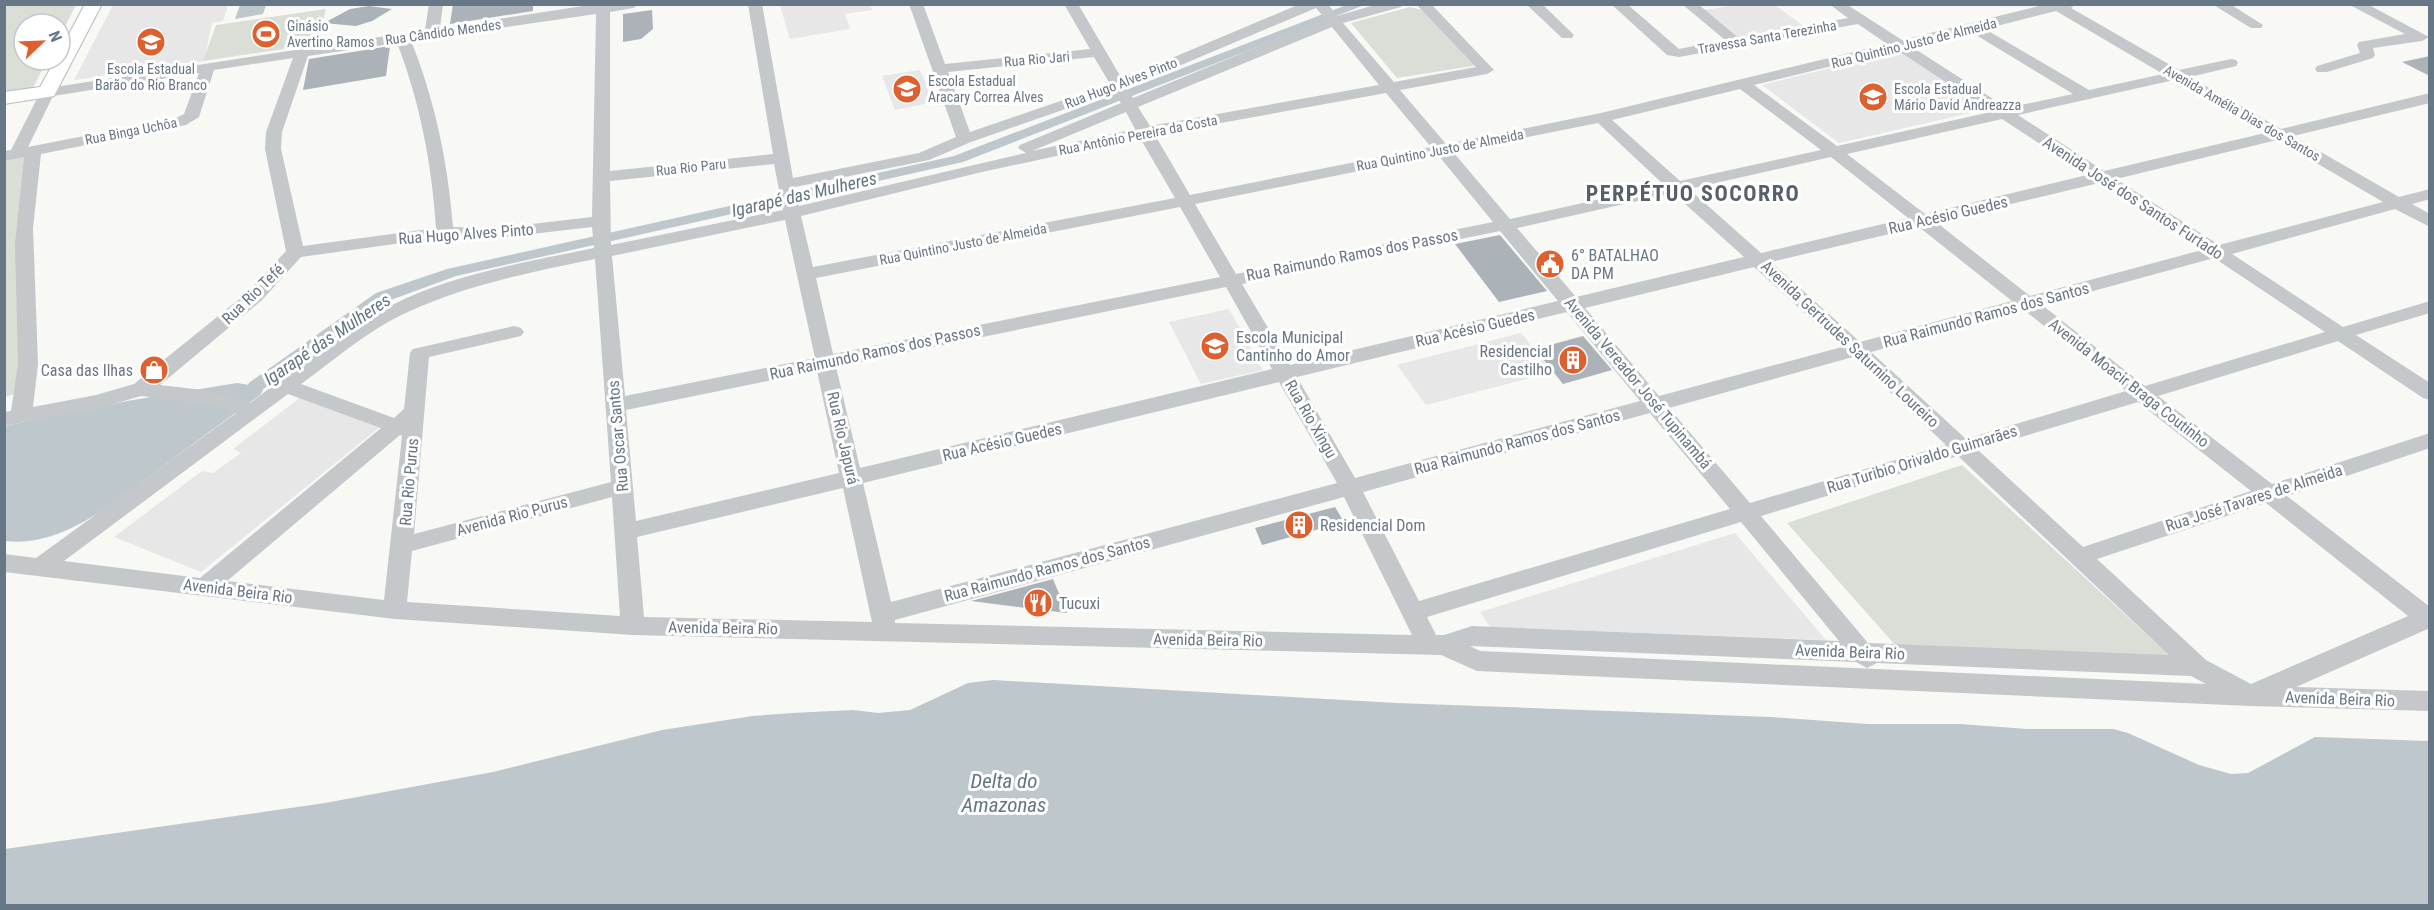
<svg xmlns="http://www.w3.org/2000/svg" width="2434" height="910" font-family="'Roboto Condensed',sans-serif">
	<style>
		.built { fill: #e6e7e6 }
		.green { fill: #d9dfd6 }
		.water { fill: #bec7cc }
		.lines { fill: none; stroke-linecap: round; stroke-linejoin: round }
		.canal { fill: #bec7cc; fill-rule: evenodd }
		.building { fill: #abb2b8 }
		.major-casing { stroke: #b7bbbf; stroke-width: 2 }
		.minor { fill: #c4c8cb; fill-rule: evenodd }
		.major { fill: #fff; fill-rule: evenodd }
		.labels { text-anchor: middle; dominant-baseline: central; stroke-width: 6; stroke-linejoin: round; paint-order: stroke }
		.far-poi-label { font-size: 14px; fill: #687785; stroke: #fff; text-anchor: start }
		.far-street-label { font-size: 14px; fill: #687785; stroke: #fff }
		.street-label { font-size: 16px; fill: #687785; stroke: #fff }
		.poi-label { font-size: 16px; fill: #687785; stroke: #fff; text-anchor: start }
		.water-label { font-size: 18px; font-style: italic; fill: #637781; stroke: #fff }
		.near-water-label { font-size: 21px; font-style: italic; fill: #637781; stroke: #fff }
		.district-label { font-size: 22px; font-weight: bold; letter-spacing: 1.5px; fill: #55606b; stroke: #fff }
	</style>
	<rect width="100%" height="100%" fill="#f8f8f5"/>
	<g class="built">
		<polygon points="113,5 228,5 223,21 212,23 204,61 74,80"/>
		<polygon points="780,5 870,5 872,10 845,14 850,29 790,39"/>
		<polygon points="1736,5 1775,5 1805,27 1741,39 1705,10"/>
		<polygon points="1898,51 1987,109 1839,143 1762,85"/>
		<polygon points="920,70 934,102 895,110 882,76"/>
		<polygon points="1229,309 1263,370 1201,384 1169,322"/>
		<polygon points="1521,333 1553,372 1426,405 1397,365"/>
		<polygon points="306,393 386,422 201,572 114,537 202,471 213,473 241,453 233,449"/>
		<polygon points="1735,533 1826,640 1490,627 1480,612"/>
	</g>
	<g class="green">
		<polygon points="5,5 76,5 60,36 60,24 24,24 24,60 47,60 33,88 5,93"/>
		<polygon points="1410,7 1426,11 1479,65 1397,78 1351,23"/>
		<polygon points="326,9 317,44 203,61 216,25"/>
		<polygon points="25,154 28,390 5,397 5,158"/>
		<polygon points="1962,465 2177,662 1896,646 1787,523"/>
	</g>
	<g class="water">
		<polygon points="240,5 240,4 266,5 263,14 235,19"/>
		<path d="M237,383L256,386L263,390L260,395C227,419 195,442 163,466C117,499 65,548 5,541V426L127,401Z"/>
		<polygon points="993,680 1396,703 1771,717 1868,724 1960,724 2027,729 2113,729 2128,733 2199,765 2231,774 2248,773 2315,737 2429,741 2429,905 5,905 5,849 325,803 493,772 662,730 753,716 792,713 853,710 878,713 910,710 968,683"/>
	</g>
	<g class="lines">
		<polygon class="canal" points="1349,4 1367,4 963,162 456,276 388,301 262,390 250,390 247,386 250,382 376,293 447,269 954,156"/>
	</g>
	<g class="building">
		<polygon points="453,4 533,4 533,11 450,24"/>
		<polygon points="369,6 392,9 372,21 356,26 324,23 350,9"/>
		<polygon points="652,10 653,29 641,39 623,42 623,14"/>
		<polygon points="390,46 386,76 303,90 309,59"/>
		<polygon points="2430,56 2430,76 2402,62"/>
		<polygon points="1500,235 1547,291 1499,302 1455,244"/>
		<polygon points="1583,336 1612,370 1563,384 1535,349"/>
		<polygon points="1335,507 1344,522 1262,545 1255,528"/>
		<polygon points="1053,579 1067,613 971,601"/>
	</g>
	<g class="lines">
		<g class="major-casing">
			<polygon id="major" points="85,4 102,4 54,96 4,104 4,92 40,87 55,60 60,60 60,51"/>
		</g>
		<g class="minor">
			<path d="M429,4H443L440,28L596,4H640L633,8L610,12V171L773,154L748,4H762L793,178L919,153L956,137L909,4H923L945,64L1090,49L1064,4H1078L1122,79L1300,4H1328L1337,16L1378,4H1403L1401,7L1343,23L1394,82L1476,67L1416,4H1431L1494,70L1487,74L1400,90L1446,144L1601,113L1887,44L1858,24L1679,57L1667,55L1611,4H1627L1679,49L1725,40L1682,4H1698L1739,38L1848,18L1829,4H1846L1902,40L2047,4H2076L2071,8L2179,70L2231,59L2236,60L2238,63L2236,66L2190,77L2281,129L2430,93V103L2293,136L2399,197L2430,189V199L2412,204L2430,214V227L2395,209L2232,254L2343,327L2430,301V313L2356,335L2430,383V400L2423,398L2338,341L2158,396L2272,484L2430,433V448L2287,496L2430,607V628L2296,687L2430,691V711L2250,706L1477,671L1441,655L633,635L395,619L4,572V554L36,558L236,413L211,405L141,396L96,409L4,426V412L11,411L18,364L15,244L24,157L4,161V151L11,150L42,89L425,30ZM1316,8L1325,19L1133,98L1127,88ZM2056,11L2163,74L2089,90L1985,29ZM596,14L592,217L497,228L453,227C448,163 435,100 411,41ZM1332,27L1379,85L1150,126L1138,107ZM1971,32L2073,94L2007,108L1912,47ZM397,43C420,102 432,165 436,228L303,246L281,149L282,132L308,56ZM1897,50L1991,112L1837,146L1754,85ZM1094,57L1110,84L970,132L948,72ZM293,58L266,132L265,149L286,251L248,292L134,384L96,395L33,407L38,364L33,228L41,154L186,125L199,117L214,70ZM199,73L184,114L176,118L28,147L53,96ZM2174,80L2265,133L2104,171L2018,115ZM1740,89L1821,150L1680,181L1612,120ZM1114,92L1121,103L1020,145L1018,148L1026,153L799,206L795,187L929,160L971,142ZM1386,93L1431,147L1190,195L1155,135ZM1126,112L1135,129L1032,151ZM2002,119L2087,175L1925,214L1847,154ZM1598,123L1664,185L1510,219L1453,152ZM1140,138L1175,198L813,267L801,216L982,172ZM2277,140L2383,202L2219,245L2116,179ZM1438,155L1493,222L1236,274L1195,204ZM1831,157L1908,218L1761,253L1689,189ZM774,164L783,210L611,245L610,181ZM2099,183L2202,250L2030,296L1936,222ZM1673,193L1744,257L1576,297L1517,228ZM1180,207L1220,277L833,354L816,278ZM785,220L815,358L625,396L612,256ZM592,227L594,248C527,262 454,274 392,305C341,330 296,369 250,403L212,391L160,385L262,300L301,257L445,237L497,238ZM1919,227L2012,301L1860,342L1771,262ZM1500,231L1558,301L1290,365L1242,284ZM2214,258L2325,332L2145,386L2042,305ZM595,259L611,482L414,534L429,357L521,336L524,332L521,328L514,326L413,349L410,353L404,409L394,418L301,384C336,359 369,329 408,312C467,285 531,272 595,259ZM1754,267L1842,347L1659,396L1585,308ZM1226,287L1272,369L860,468L836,367ZM2024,310L2126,391L1966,439L1871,352ZM1567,312L1640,401L1355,478L1297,377ZM1853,357L1946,445L1750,503L1669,408ZM817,371L839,473L636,521L626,410ZM1279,382L1337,483L891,602L863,483ZM288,394L381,428L200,578L64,561ZM2138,402L2251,491L2083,547L1978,450ZM1650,413L1730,509L1419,601L1363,492ZM400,435L402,436L384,600L227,581ZM1958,456L2169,655L1868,643L1761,516ZM843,488L872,622L644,617L637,537ZM612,497L620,616L407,602L412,551ZM1344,497L1412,635L895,623V620ZM2266,503L2408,616L2251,684L2206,660L2097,559ZM1741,522L1839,641L1472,626L1444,635H1436L1427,617ZM1470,646L1856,662L1867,668L1877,663L2191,676L2206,684L1480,651Z"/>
			<polygon points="1526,4 1542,4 1574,35 1572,38 1562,38"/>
			<polygon points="2212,4 2230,4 2263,25 2261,28 2251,28"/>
			<polygon points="2348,4 2367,4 2429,37 2422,41 2373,48 2375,55 2373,58 2327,72 2317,72 2315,69 2317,66 2360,53 2357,45 2359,42 2405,34"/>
		</g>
		<use href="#major" class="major"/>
	</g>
	<defs>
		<g id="stadium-disc" transform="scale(1.5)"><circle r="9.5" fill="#df602f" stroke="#fff"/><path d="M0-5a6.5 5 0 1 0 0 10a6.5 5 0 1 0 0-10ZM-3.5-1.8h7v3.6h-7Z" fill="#fff"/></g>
		<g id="school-disc" transform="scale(1.5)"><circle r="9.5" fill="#df602f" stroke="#fff"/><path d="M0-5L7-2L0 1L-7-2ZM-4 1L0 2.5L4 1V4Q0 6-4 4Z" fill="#fff"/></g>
		<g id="civic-disc" transform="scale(1.5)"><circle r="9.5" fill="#df602f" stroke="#fff"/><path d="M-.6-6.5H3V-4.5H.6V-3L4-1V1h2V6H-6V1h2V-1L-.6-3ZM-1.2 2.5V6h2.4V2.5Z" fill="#fff"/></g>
		<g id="building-disc" transform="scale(1.5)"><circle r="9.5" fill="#df602f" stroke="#fff"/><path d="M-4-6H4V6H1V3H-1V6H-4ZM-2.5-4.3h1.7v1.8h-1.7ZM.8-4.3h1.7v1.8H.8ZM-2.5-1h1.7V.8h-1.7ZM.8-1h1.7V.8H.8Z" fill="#fff"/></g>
		<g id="shop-disc" transform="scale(1.5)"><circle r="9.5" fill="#df602f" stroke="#fff"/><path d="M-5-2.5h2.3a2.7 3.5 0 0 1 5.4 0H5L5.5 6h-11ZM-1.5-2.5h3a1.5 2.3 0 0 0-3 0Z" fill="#fff"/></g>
		<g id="restaurant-disc" transform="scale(1.5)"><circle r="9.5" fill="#df602f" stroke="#fff"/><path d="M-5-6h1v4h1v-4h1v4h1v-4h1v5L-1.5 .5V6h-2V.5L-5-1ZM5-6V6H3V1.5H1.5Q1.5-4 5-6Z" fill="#fff"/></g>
	</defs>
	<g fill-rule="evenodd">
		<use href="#stadium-disc" x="266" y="34"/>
		<use href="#school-disc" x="151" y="42"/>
		<use href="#school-disc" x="907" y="89"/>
		<use href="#school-disc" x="1873" y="97"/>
		<use href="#civic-disc" x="1550" y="264"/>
		<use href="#school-disc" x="1215" y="346"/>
		<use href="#building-disc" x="1573" y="360"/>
		<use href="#shop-disc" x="154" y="370"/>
		<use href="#building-disc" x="1299" y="525"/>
		<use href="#restaurant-disc" x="1038" y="603"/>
	</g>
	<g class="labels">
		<g class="far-poi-label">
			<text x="287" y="26">Ginásio<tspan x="287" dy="16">Avertino Ramos</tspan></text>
			<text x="151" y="69" text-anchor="middle">Escola Estadual<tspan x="151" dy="16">Barão do Rio Branco</tspan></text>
			<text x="928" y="81">Escola Estadual<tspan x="928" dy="16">Aracary Correa Alves</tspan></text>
			<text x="1894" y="89">Escola Estadual<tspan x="1894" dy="16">Mário David Andreazza</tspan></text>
		</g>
		<g class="far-street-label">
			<text transform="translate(443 32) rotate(-8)">Rua Cândido Mendes</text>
			<text transform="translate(1767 37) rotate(-10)">Travessa Santa Terezinha</text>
			<text transform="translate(1914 43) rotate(-14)">Rua Quintino Justo de Almeida</text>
			<text transform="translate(1037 59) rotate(-5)">Rua Rio Jari</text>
			<text transform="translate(1121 83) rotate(-21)">Rua Hugo Alves Pinto</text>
			<text transform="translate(2242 113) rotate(30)">Avenida Amélia Dias dos Santos</text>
			<text transform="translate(131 131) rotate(-11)">Rua Binga Uchôa</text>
			<text transform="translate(1138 135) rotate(-11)">Rua Antônio Pereira da Costa</text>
			<text transform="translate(1440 150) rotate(-11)">Rua Quintino Justo de Almeida</text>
			<text transform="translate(691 167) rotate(-6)">Rua Rio Paru</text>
			<text transform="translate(963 244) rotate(-11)">Rua Quintino Justo de Almeida</text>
		</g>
		<g class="street-label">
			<text transform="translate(2133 198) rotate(33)">Avenida José dos Santos Furtado</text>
			<text transform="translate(1948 215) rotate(-13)">Rua Acésio Guedes</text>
			<text transform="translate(466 234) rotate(-4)">Rua Hugo Alves Pinto</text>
			<text transform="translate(1352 255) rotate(-11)">Rua Raimundo Ramos dos Passos</text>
			<text transform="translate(253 294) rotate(-44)">Rua Rio Tefé</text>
			<text transform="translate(1986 315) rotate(-15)">Rua Raimundo Ramos dos Santos</text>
			<text transform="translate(1475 328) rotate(-13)">Rua Acésio Guedes</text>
			<text transform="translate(1850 344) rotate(43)">Avenida Gertrudes Saturnino Loureiro</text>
			<text transform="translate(875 352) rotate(-12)">Rua Raimundo Ramos dos Passos</text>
			<text transform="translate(1638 383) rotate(50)">Avenida Vereador José Tupinambá</text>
			<text transform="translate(2129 383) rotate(38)">Avenida Moacir Braga Coutinho</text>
			<text transform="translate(1311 419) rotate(60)">Rua Rio Xingu</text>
			<text transform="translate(618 436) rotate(-95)">Rua Oscar Santos</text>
			<text transform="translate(843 438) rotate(77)">Rua Rio Japurá</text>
			<text transform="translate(1002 442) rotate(-13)">Rua Acésio Guedes</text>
			<text transform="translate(1517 442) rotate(-15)">Rua Raimundo Ramos dos Santos</text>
			<text transform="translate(1922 459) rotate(-17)">Rua Turibio Orivaldo Guimarães</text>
			<text transform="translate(409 482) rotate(-85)">Rua Rio Purus</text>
			<text transform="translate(2254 498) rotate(-18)">Rua José Tavares de Almeida</text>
			<text transform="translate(512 516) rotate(-15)">Avenida Rio Purus</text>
			<text transform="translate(1047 569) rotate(-15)">Rua Raimundo Ramos dos Santos</text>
			<text transform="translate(238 591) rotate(7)">Avenida Beira Rio</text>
			<text transform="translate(723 628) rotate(1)">Avenida Beira Rio</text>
			<text transform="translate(1208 640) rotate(1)">Avenida Beira Rio</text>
			<text transform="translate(1850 652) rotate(2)">Avenida Beira Rio</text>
			<text transform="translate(2340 699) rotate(2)">Avenida Beira Rio</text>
		</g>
		<g class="poi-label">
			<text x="1571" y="255">6° BATALHAO<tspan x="1571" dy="18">DA PM</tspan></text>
			<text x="1236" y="337">Escola Municipal<tspan x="1236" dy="18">Cantinho do Amor</tspan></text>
			<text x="1552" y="351" text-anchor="end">Residencial<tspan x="1552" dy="18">Castilho</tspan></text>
			<text x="133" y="370" text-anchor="end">Casa das Ilhas</text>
			<text x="1320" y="525">Residencial Dom</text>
			<text x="1059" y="603">Tucuxi</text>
		</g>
		<g class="water-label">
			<text transform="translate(804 194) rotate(-13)">Igarapé das Mulheres</text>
			<text transform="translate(327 339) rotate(-34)">Igarapé das Mulheres</text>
		</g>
		<g class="near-water-label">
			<text x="1004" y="781">Delta do<tspan x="1004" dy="24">Amazonas</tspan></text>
		</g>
		<g class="district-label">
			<text x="1693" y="193">PERPÉTUO SOCORRO</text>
		</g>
	</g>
	<rect width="2434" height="910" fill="none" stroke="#687785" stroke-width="12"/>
	<g transform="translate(42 42) rotate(67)"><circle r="28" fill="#ffffff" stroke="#c3c9ce" stroke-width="1.5"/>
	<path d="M0-4.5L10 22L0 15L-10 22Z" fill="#df602f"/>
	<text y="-9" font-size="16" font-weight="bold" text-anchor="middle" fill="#687785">N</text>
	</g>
</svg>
